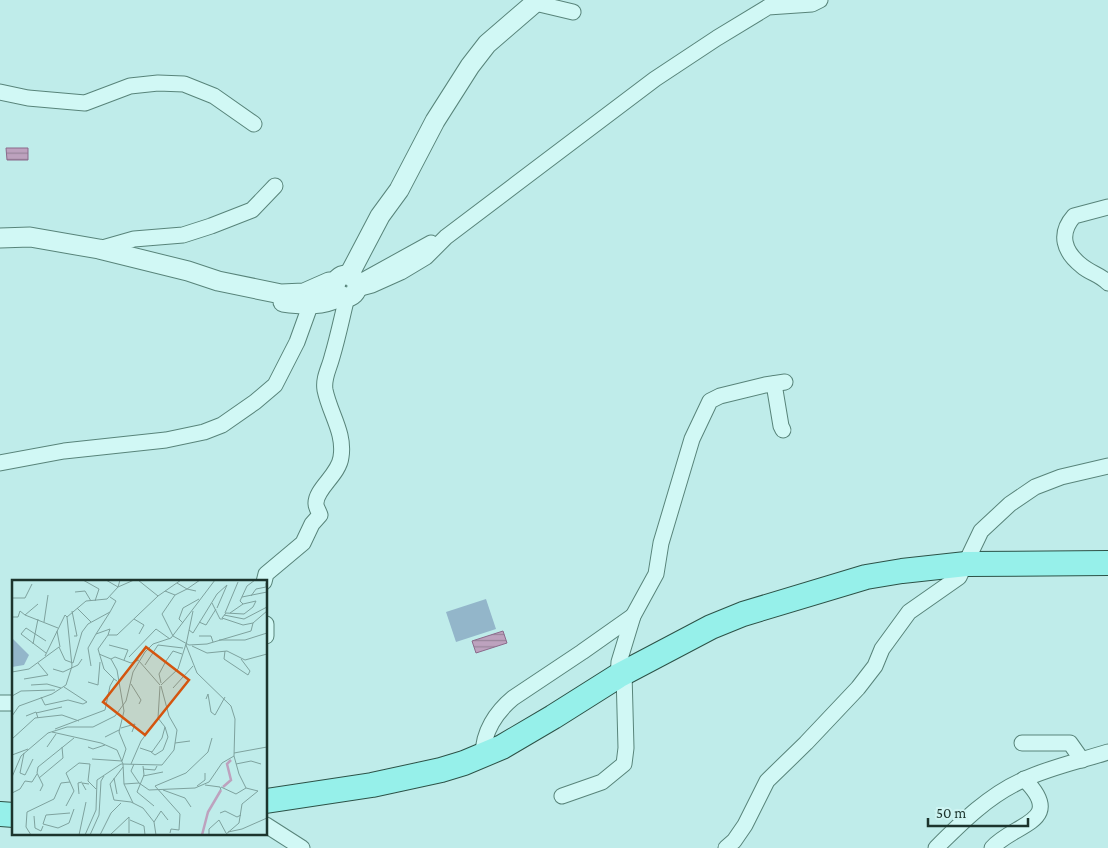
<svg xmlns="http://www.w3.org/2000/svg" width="1108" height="848" font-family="'Crimson Pro',serif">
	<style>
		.grass { fill: #93b6ca }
		.water { fill: url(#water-rules); stroke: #8b6a8b }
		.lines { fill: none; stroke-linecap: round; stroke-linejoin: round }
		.minor-casing { stroke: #58847a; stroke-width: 17 }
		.tertiary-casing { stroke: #58847a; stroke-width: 21 }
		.primary-casing { stroke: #2c5247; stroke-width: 26 }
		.minor { stroke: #d1f8f5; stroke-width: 15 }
		.tertiary { stroke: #d1f8f5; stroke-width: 19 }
		.primary { stroke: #96f0ea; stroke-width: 24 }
		.inset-river { fill: none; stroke: #bda2be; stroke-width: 2.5 }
		.inset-road { fill: none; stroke: #7ea29e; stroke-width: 1 }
		.view { fill: #d4550f; fill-opacity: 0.15; stroke: #d4550f; stroke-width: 2.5 }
		.inset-edge { fill: none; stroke: #1c342d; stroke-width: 2.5 }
	</style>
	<defs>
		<pattern id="water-rules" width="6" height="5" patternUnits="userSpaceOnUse" patternTransform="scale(1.25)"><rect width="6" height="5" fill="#bda2be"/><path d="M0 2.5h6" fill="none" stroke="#99859b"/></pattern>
	</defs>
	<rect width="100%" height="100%" fill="#bfecea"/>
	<polygon class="grass" points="486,599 496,629 456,642 446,612"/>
	<g class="water">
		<polygon points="6,148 28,148 28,160 7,160"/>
		<polygon points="503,631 507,643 476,653 472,641"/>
	</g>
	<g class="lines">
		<g class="minor-casing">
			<g id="minor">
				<polyline points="535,3 573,12"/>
				<polyline points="0,92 28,98 85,103 130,86 158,83 184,84 214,96 254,124"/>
				<path d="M1108,207L1074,216C1058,234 1064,252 1082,266C1090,273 1101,275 1108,283"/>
				<polyline points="99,249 134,239 183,235 211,226 252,210 275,186"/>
				<polyline points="364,280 431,243"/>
				<polyline points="357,289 372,285 401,272 426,257 446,237 516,184 655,79 717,38 768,7 812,4 820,0"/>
				<polyline points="774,384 781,426 783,430"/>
				<polyline points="0,463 64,451 166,440 204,432 222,425 255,402 275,385 297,342 310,306"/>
				<path d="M264,582L266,574L303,543L312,524L320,515C319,512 316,507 316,504C315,489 339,475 341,457C345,433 330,414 325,390C323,378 329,369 332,357C338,337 342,317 347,297"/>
				<polyline points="266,624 266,636"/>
				<polyline points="618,676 619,662 633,616 656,574 661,543 692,439 710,401 720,396 765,385 785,382"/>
				<polyline points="0,703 14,703"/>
				<polyline points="1022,743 1070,743 1082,760"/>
				<path d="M483,755C483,732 496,712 513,698L582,652L633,616"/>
				<polyline points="562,796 602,782 624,764 626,748 624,673"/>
				<polyline points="266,825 302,848"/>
				<polyline points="726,848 734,841 745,825 767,781 806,743 858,688 875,666 882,649 909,612 959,577 981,531 1010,504 1035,487 1061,477 1108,466"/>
				<path d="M936,848C962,822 989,795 1023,780C1050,767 1080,761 1108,752"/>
				<path d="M992,848C1014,823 1067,822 1024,779"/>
			</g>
		</g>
		<g class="tertiary-casing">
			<g id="tertiary">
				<polyline points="0,238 30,237 99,249 188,271 218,281 281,294 304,293 329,282 336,282"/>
				<polyline points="349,275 380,216 399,190 435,121 470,66 487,44 538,0"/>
				<circle cx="346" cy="286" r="11"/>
				<path d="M283,302C304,305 322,306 342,296"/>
			</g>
		</g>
		<g class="primary-casing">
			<g id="primary">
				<polyline points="266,801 372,785 441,770 464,763 502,747 553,717 618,676 711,627 743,614 866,577 902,571 966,564 1108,563"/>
				<polyline points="0,814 14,815"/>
			</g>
		</g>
		<use href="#minor" class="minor"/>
		<use href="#tertiary" class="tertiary"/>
		<use href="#primary" class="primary"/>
	</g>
	<g transform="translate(12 580)">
		<rect width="255" height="255" fill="#bfecea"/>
		<path d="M0,58L17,75L12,85L0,87Z" fill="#93b6ca"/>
		<path class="inset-river" d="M211,207L219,200L215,184L219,180M190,255L196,232L209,210"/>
		<path class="inset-road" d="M71,0L87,9L83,21M94,0L106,7L108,0M126,0L146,16M165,3L175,9L188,0M153,11L163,15L175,9L184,11M63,12L73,11L79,21M163,15L150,34L161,56L177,65L195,64L239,51L241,43L231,45L210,38L214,33L232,34L241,27L244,21L231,24L228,21L235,6L243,0M239,16L244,9L254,7V3M98,17L104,21L98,32M230,17L255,12M0,18H13L20,4M200,23L208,39H211M26,24L13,35L46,48M65,28L79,42M205,28L215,5M60,31L65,56H62M213,33L226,2M218,33L231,24M212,35L232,39L255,27M1,37H6L8,31L13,35M122,39L132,45L127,54M32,42L36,15M187,42L194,45L204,29M171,43L167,39L171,28L187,19M241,43L255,31M177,50L181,53L205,14L215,5M45,51L48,67M96,55L86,69L92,89L102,99M187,56H199L201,62M207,60H233L255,53M21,64L26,39M97,65L116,70L112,80M174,65L185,93L219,126L223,139L222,176L227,194L234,208L246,211L230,224L227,243L213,255M174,65L181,31M180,66L195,73L215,71L233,80L255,74M213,71L212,79L236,95L238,91L229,79M34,73L9,54L14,48L34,61M33,76L53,35L55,37L74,21L95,19L106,7L122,0M117,77L144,49L158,59M99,79L103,77L119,83L127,80M127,81L148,105M26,83L36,95M133,85L146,65L171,68M79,86L76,68L84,54M41,89L51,92L66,85L70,79M0,92L17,89L47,67L53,80L61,83L70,52L76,44L98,32L84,54L98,49L96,55H105L146,16L169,0M12,99L36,95M76,102L86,105L88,82M149,103L147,94L154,81L161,71L170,74M119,104L129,120L127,124M19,105L35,104L49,108M149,105L166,89L174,64M52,107L75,122M161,108L181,86M0,116L9,111L43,110M29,117L33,125L56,120L71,124L75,122M194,119L196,114L199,132L203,135L213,117M24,133L50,127M0,136L7,126L40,114L54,105L60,86L55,37M14,136L24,132L26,138M109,148L123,144L120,152M43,149L93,130L98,106L102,99L105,101M40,152L89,163L105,170L111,184L112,204L121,223M93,157L107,150M0,159L23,138L50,135L67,141M163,163L178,161M35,167L44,154M76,167L81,169L93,165M128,168L140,172L150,158L153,147L146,138M139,172L143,175L151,170L156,157L153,147M12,173L8,193L13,195L21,179M222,173L255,167M0,175L16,169M80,179L110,181L114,169L107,152L112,131L105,90L99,79L87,74M119,184L129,161L146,138L148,106M122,184L119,191L127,203L137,210L183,208L197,202L210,183L222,176M224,184L239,181L249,184M131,186L132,195L125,212L142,226M111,187L98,204L102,220L119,222L131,228L142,242L144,255M131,189L143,190L145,186M131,196L151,192M0,197L9,176L36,153L55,147H81L103,136L114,121L121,92L133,72L141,64L159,58L203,0M27,198L51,178L50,167M102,198L105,214M112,204L127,203M193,205L208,207L209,210M185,206L193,200V193M209,207L224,214L234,208M74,210L70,203L77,204M151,210L173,218L179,227M28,211L31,205L25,193L26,187L62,158M0,213L8,209L13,201L20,202L25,194M67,214L66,203L70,202M54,226L62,211L54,193L67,183L78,184L76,201L84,209M58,233L34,235L31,244L46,248L57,243L62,229M208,233L213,231L225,237L229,235M22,236L23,248L29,251L31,246M118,240L132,246L133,255M142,242L149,231L156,240M216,252L230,249L255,238M158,253L159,249L167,250L168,234L143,206L174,193L196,172L200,158M19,255L14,247L15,232L42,219L49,203L58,202M67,255L74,222M73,255L84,230L85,200L109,184L150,185L162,170L165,150L157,136L149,106M78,255L87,235L89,201L92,196M88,255L99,233L109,223M98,255L117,237V253M197,255V249L207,240L214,253"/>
		<path class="view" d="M134,67L177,100L133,155L91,122Z"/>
		<rect width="255" height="255" class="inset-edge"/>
	</g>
	<path d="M928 818v8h100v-8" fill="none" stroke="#1c342d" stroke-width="2.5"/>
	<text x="936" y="818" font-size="15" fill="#1c342d" stroke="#cef4f2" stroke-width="4" paint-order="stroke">50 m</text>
</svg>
